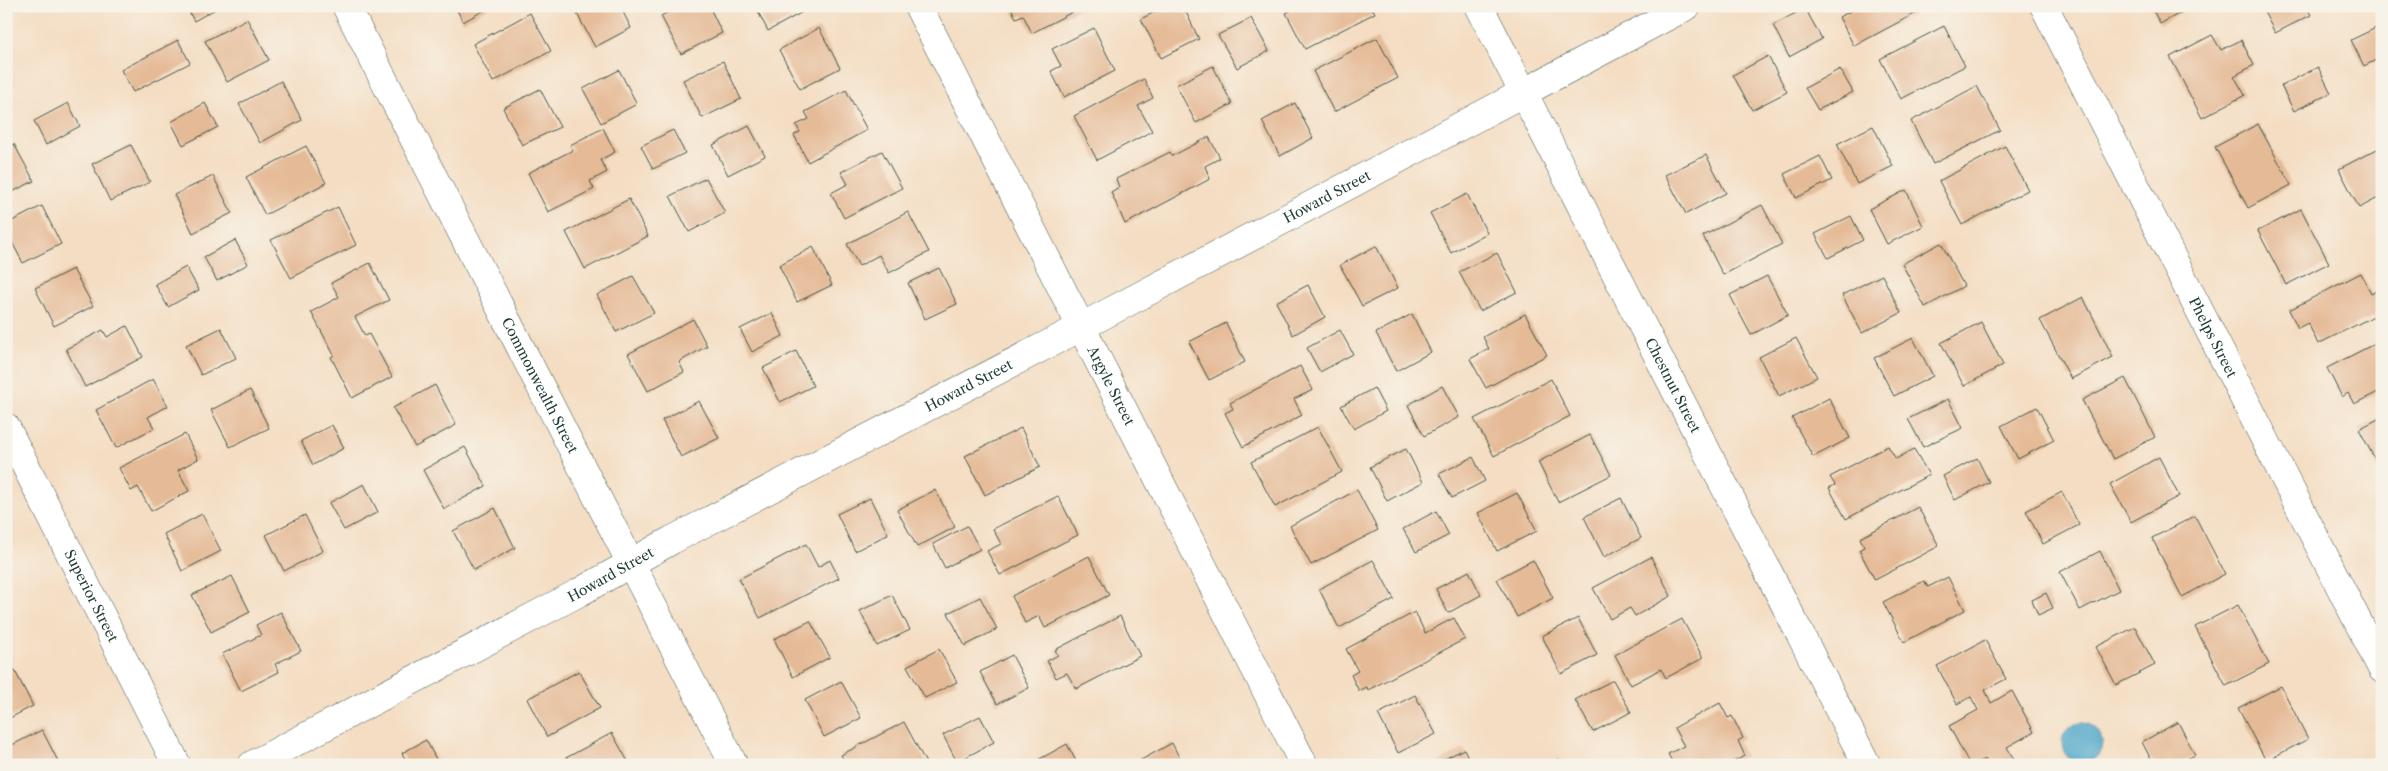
<svg xmlns="http://www.w3.org/2000/svg" width="2388" height="771" font-family="'Libre Caslon Text',serif">
	<style>
		.water { fill: #4ba5c9; stroke: #35717e }
		.building { fill: #e5ba96 }
		.lines { fill: none; stroke-linecap: round; stroke-linejoin: round }
		.minor-casing { stroke: #3f5549; stroke-width: 29 }
		.minor { stroke: #fff; stroke-width: 28 }
		.labels { text-anchor: middle; dominant-baseline: central; stroke-width: 4.5; stroke-linejoin: round; paint-order: stroke }
		.street-label { font-size: 14px; fill: #1f3d34; stroke: #f7f3e8 }
	</style>
	<rect width="100%" height="100%" fill="#f7f3e8"/>
	<filter id="ink" filterUnits="userSpaceOnUse"><feTurbulence type="fractalNoise" baseFrequency=".02" numOctaves="2"/><feDisplacementMap in="SourceGraphic" scale="10" xChannelSelector="R" yChannelSelector="G"/><feConvolveMatrix kernelMatrix="1 2 1 2 8 2 1 2 1" color-interpolation-filters="sRGB"/></filter>
	<filter id="wash" filterUnits="userSpaceOnUse"><feTurbulence type="fractalNoise" baseFrequency=".0096" numOctaves="4" result="noise"/><feDisplacementMap in="SourceGraphic" scale="20" xChannelSelector="R" yChannelSelector="G"/><feGaussianBlur stdDeviation="1.12" result="paint"/><feColorMatrix in="noise" values="0 0 0 0 0 0 0 0 0 0 0 0 0 0 0 0 0 1.4 0 .05"/><feComposite in="paint" operator="in"/></filter>
	<g filter="url(#wash)">
		<rect width="100%" height="100%" fill="#f4ddc2"/>
		<circle class="water" cx="2082" cy="743" r="20"/>
		<g id="blocks">
			<g class="building">
				<polygon points="186,6 221,6 194,21"/>
				<polygon points="455,6 492,6 463,22"/>
				<polygon points="587,6 620,6 631,28 595,47 576,12"/>
				<polygon points="680,6 709,6 722,33 681,54 661,16"/>
				<polygon points="755,6 807,6 808,9 768,31"/>
				<polygon points="1010,6 1084,6 1032,33 1023,15 1016,18"/>
				<polygon points="1166,6 1183,6 1199,39 1161,58 1141,19"/>
				<polygon points="1299,6 1371,6 1375,13 1305,49 1286,13"/>
				<polygon points="1854,6 1929,6 1854,46 1839,17 1855,9"/>
				<polygon points="2151,6 2193,6 2160,24"/>
				<polygon points="2261,6 2306,6 2311,15 2275,33"/>
				<polygon points="1805,8 1822,39 1789,57 1773,25"/>
				<polygon points="530,13 551,51 493,82 473,44"/>
				<polygon points="1251,18 1269,51 1237,68 1218,35"/>
				<polygon points="247,19 269,60 227,82 205,41"/>
				<polygon points="2382,25 2382,57 2364,66 2351,40"/>
				<polygon points="1944,26 1965,66 1901,99 1880,59"/>
				<polygon points="819,28 840,68 800,89 779,50"/>
				<polygon points="1094,28 1115,71 1064,97 1051,71 1061,66 1052,49"/>
				<polygon points="2212,35 2221,50 2241,40 2254,65 2234,76 2245,95 2202,118 2170,57"/>
				<polygon points="1377,38 1398,78 1334,112 1313,71"/>
				<polygon points="178,40 190,63 133,92 121,70"/>
				<polygon points="1768,56 1787,92 1752,110 1733,75"/>
				<polygon points="723,61 741,99 702,118 683,80"/>
				<polygon points="1213,66 1232,104 1196,123 1176,85"/>
				<polygon points="2318,67 2331,93 2294,111 2281,86"/>
				<polygon points="1840,69 1853,92 1818,110 1805,88"/>
				<polygon points="619,70 637,104 601,123 583,89"/>
				<polygon points="1144,79 1153,98 1138,106 1152,131 1097,160 1074,116"/>
				<polygon points="281,81 302,120 260,143 239,104"/>
				<polygon points="1977,86 2000,130 1933,164 1911,121"/>
				<polygon points="540,89 560,127 522,145 503,108"/>
				<polygon points="846,90 867,130 808,162 794,135 800,132 796,125 809,119 805,112"/>
				<polygon points="68,103 80,126 46,145 34,121"/>
				<polygon points="205,103 218,127 183,145 171,122"/>
				<polygon points="1295,103 1313,138 1280,156 1262,121"/>
				<polygon points="2258,124 2291,185 2248,208 2215,147"/>
				<polygon points="749,126 765,156 728,175 713,145"/>
				<polygon points="1873,126 1893,166 1857,184 1837,144"/>
				<polygon points="603,128 615,152 600,160 607,172 590,181 594,189 548,212 528,173 573,150 570,145"/>
				<polygon points="673,130 685,153 653,169 641,146"/>
				<polygon points="1209,137 1220,158 1205,166 1210,179 1125,224 1111,192 1119,187 1116,179 1170,152 1172,156"/>
				<polygon points="14,144 34,181 6,195 6,147"/>
				<polygon points="131,145 150,182 110,201 92,164"/>
				<polygon points="306,146 326,183 265,215 246,177"/>
				<polygon points="2005,146 2028,190 1962,225 1939,181"/>
				<polygon points="2379,148 2382,154 2382,196 2359,208 2339,169"/>
				<polygon points="882,151 902,188 844,218 831,193 848,184 841,172"/>
				<polygon points="1706,155 1726,193 1686,214 1665,175"/>
				<polygon points="1820,156 1832,180 1796,198 1784,174"/>
				<polygon points="213,176 232,213 193,233 174,195"/>
				<polygon points="706,178 725,213 689,232 670,196"/>
				<polygon points="1906,190 1923,226 1887,244 1869,209"/>
				<polygon points="1467,194 1487,233 1451,253 1430,213"/>
				<polygon points="629,199 648,236 585,269 566,232"/>
				<polygon points="1762,205 1782,244 1723,275 1703,236"/>
				<polygon points="42,206 61,244 23,263 6,231 6,224"/>
				<polygon points="338,207 356,245 291,278 271,240"/>
				<polygon points="2301,209 2329,263 2286,285 2258,231"/>
				<polygon points="908,212 929,252 889,273 879,255 859,266 847,244"/>
				<polygon points="1851,216 1863,240 1828,258 1815,234"/>
				<polygon points="235,240 248,264 217,281 204,257"/>
				<polygon points="1941,243 1964,286 1925,307 1902,264"/>
				<polygon points="1376,246 1398,288 1362,306 1340,265"/>
				<polygon points="813,247 832,285 797,302 779,265"/>
				<polygon points="1497,253 1517,292 1480,311 1459,272"/>
				<polygon points="370,263 389,300 355,317 365,336 369,334 392,377 352,398 331,357 334,355 311,312 339,297 331,283"/>
				<polygon points="186,267 199,290 168,307 155,284"/>
				<polygon points="939,268 957,304 925,319 908,283"/>
				<polygon points="73,269 93,306 54,326 35,288"/>
				<polygon points="2361,273 2371,294 2382,288 2382,312 2318,344 2308,323 2298,328 2289,310"/>
				<polygon points="1882,275 1901,313 1862,333 1842,295"/>
				<polygon points="633,276 654,313 616,332 597,295"/>
				<polygon points="1767,276 1788,315 1751,335 1730,295"/>
				<polygon points="1308,285 1325,317 1293,335 1276,302"/>
				<polygon points="2083,297 2113,357 2071,379 2040,320"/>
				<polygon points="772,313 783,336 752,352 740,329"/>
				<polygon points="1412,314 1431,352 1396,371 1376,333"/>
				<polygon points="1525,314 1547,355 1486,388 1470,359 1489,349 1483,337"/>
				<polygon points="693,319 707,346 679,362 684,372 648,391 628,354"/>
				<polygon points="1981,322 2003,365 1964,386 1941,343"/>
				<polygon points="1226,323 1245,362 1209,380 1189,342"/>
				<polygon points="127,326 143,357 85,387 66,349 103,330 107,337"/>
				<polygon points="221,328 236,358 201,375 186,345"/>
				<polygon points="1340,330 1353,354 1320,372 1307,348"/>
				<polygon points="1796,338 1817,377 1779,396 1759,357"/>
				<polygon points="1913,338 1933,376 1894,396 1874,358"/>
				<polygon points="2382,340 2382,390 2354,404 2348,393 2342,397 2327,368"/>
				<polygon points="796,351 813,386 780,402 763,368"/>
				<polygon points="1300,366 1313,390 1294,399 1302,415 1243,447 1225,413 1233,409 1230,403"/>
				<polygon points="2125,378 2155,437 2113,459 2082,400"/>
				<polygon points="153,379 168,406 148,417 154,428 116,448 96,410"/>
				<polygon points="1551,379 1570,416 1494,456 1474,419"/>
				<polygon points="435,385 456,425 415,447 393,408"/>
				<polygon points="1442,386 1459,417 1424,436 1408,405"/>
				<polygon points="1374,388 1386,411 1354,429 1341,406"/>
				<polygon points="250,390 269,428 230,447 211,410"/>
				<polygon points="1829,398 1850,438 1813,457 1792,418"/>
				<polygon points="1948,399 1963,428 1923,447 1908,419"/>
				<polygon points="699,401 719,438 681,457 662,420"/>
				<polygon points="2037,407 2054,440 2018,459 2001,426"/>
				<polygon points="2382,417 2382,473 2359,429"/>
				<polygon points="332,425 344,448 313,465 301,441"/>
				<polygon points="1318,427 1342,472 1275,507 1251,462"/>
				<polygon points="1021,428 1040,467 985,495 965,456"/>
				<polygon points="185,434 198,459 178,470 189,491 151,511 138,487 131,491 119,468"/>
				<polygon points="1590,435 1611,475 1558,502 1538,462"/>
				<polygon points="1888,446 1896,459 1914,449 1929,475 1846,519 1829,488 1835,485 1830,477"/>
				<polygon points="465,447 486,486 444,509 423,470"/>
				<polygon points="1406,449 1423,482 1387,501 1370,467"/>
				<polygon points="1473,457 1485,481 1452,498 1439,474"/>
				<polygon points="2159,457 2179,496 2131,522 2110,484"/>
				<polygon points="1977,458 1989,482 1955,500 1943,476"/>
				<polygon points="364,484 378,512 344,530 329,503"/>
				<polygon points="935,490 955,527 917,547 897,510"/>
				<polygon points="1357,490 1378,530 1311,565 1290,526"/>
				<polygon points="2062,492 2079,525 2043,544 2026,511"/>
				<polygon points="1517,493 1537,531 1497,551 1478,513"/>
				<polygon points="1058,496 1078,535 1000,575 987,551 1001,544 993,529"/>
				<polygon points="870,498 888,534 855,551 837,514"/>
				<polygon points="1621,498 1641,538 1604,557 1584,517"/>
				<polygon points="1918,507 1939,546 1875,580 1859,550 1864,547 1860,538"/>
				<polygon points="495,508 515,548 474,570 453,531"/>
				<polygon points="1436,511 1449,535 1416,552 1403,529"/>
				<polygon points="202,514 221,551 182,571 164,534"/>
				<polygon points="305,515 323,551 284,571 266,535"/>
				<polygon points="2195,516 2225,574 2182,597 2152,538"/>
				<polygon points="967,526 980,549 945,568 933,544"/>
				<polygon points="806,544 818,567 830,560 839,578 760,618 739,579"/>
				<polygon points="2100,551 2119,590 2080,610 2060,572"/>
				<polygon points="1089,556 1109,595 1045,628 1039,616 1025,623 1012,596"/>
				<polygon points="1651,557 1671,596 1635,616 1630,608 1610,619 1593,588"/>
				<polygon points="1373,560 1394,599 1339,628 1319,589"/>
				<polygon points="1533,560 1553,598 1517,617 1497,579"/>
				<polygon points="1469,571 1481,595 1448,613 1436,589"/>
				<polygon points="232,576 250,612 211,632 192,595"/>
				<polygon points="1948,577 1965,610 1904,642 1883,602 1924,581 1928,587"/>
				<polygon points="2046,593 2053,608 2038,615 2032,600"/>
				<polygon points="892,595 910,630 877,646 860,611"/>
				<polygon points="980,597 997,629 965,646 948,613"/>
				<polygon points="2238,605 2269,664 2226,686 2195,627"/>
				<polygon points="281,612 301,651 275,664 279,672 241,691 222,654 261,635 256,625"/>
				<polygon points="1415,612 1425,633 1454,618 1465,639 1368,690 1367,687 1359,691 1351,675 1358,671 1346,649"/>
				<polygon points="1120,616 1140,656 1076,689 1067,673 1056,678 1047,661 1058,655 1055,650"/>
				<polygon points="1578,618 1597,655 1561,674 1542,636"/>
				<polygon points="1682,619 1703,658 1666,678 1661,669 1631,685 1615,655"/>
				<polygon points="810,621 830,657 793,677 774,639"/>
				<polygon points="2135,627 2155,665 2116,685 2096,647"/>
				<polygon points="1985,640 2006,679 1985,690 1991,703 2012,691 2034,732 2007,747 2017,765 1989,765 1985,759 1970,765 1949,726 1978,710 1971,697 1957,704 1937,666"/>
				<polygon points="939,649 957,682 925,698 907,666"/>
				<polygon points="1012,655 1029,688 997,704 980,672"/>
				<polygon points="14,669 33,706 6,720 6,673"/>
				<polygon points="579,671 600,708 547,737 527,699"/>
				<polygon points="1613,680 1631,712 1593,732 1575,700"/>
				<polygon points="841,681 861,718 824,737 805,700"/>
				<polygon points="2281,686 2308,739 2266,761 2238,708"/>
				<polygon points="1415,695 1436,734 1398,753 1378,714"/>
				<polygon points="1720,703 1728,718 1732,716 1743,738 1738,741 1745,756 1727,765 1674,765 1668,754 1684,746 1674,728"/>
				<polygon points="980,716 994,742 957,762 943,735"/>
				<polygon points="904,722 926,763 922,765 847,765 841,755"/>
				<polygon points="2178,722 2195,755 2175,765 2154,765 2142,742"/>
				<polygon points="42,730 60,765 6,765 6,748"/>
				<polygon points="612,733 630,765 553,765"/>
				<polygon points="426,740 439,765 408,765 402,753"/>
				<polygon points="1172,743 1183,765 1132,765"/>
				<polygon points="1067,744 1078,765 1029,765"/>
				<polygon points="1464,749 1472,765 1433,765"/>
				<polygon points="1559,759 1562,765 1548,765"/>
			</g>
		</g>
	</g>
	<g filter="url(#ink)">
		<use href="#blocks" fill-opacity="0" stroke="#3f5549" stroke-width="1"/>
		<g class="lines">
			<g class="minor-casing">
				<g id="minor">
					<path id="s1" d="M346,6L734,765"/>
					<path id="s2" d="M918,6L1304,765"/>
					<path id="s3" d="M1479,6L1867,765"/>
					<path id="s4" d="M2044,6L2382,669"/>
					<path id="s5" d="M6,427L177,765"/>
					<path id="s6" d="M252,765L578,593L672,540L1081,327L1687,6"/>
				</g>
			</g>
			<use href="#minor" class="minor"/>
		</g>
	</g>
	<g class="labels">
		<g class="street-label">
			<text stroke="none"><textPath href="#s6" startOffset="1216">Howard Street</textPath></text>
			<text stroke="none"><textPath href="#s4" startOffset="372">Phelps Street</textPath></text>
			<text stroke="none"><textPath href="#s6" startOffset="811">Howard Street</textPath></text>
			<text stroke="none"><textPath href="#s2" startOffset="426">Argyle Street</textPath></text>
			<text stroke="none"><textPath href="#s1" startOffset="426">Commonwealth Street</textPath></text>
			<text stroke="none"><textPath href="#s3" startOffset="426">Chestnut Street</textPath></text>
			<text stroke="none"><textPath href="#s6" startOffset="406">Howard Street</textPath></text>
			<text stroke="none"><textPath href="#s5" startOffset="189">Superior Street</textPath></text>
		</g>
	</g>
	<rect width="2388" height="771" fill="none" stroke="#f7f3e8" stroke-width="25"/>
</svg>
